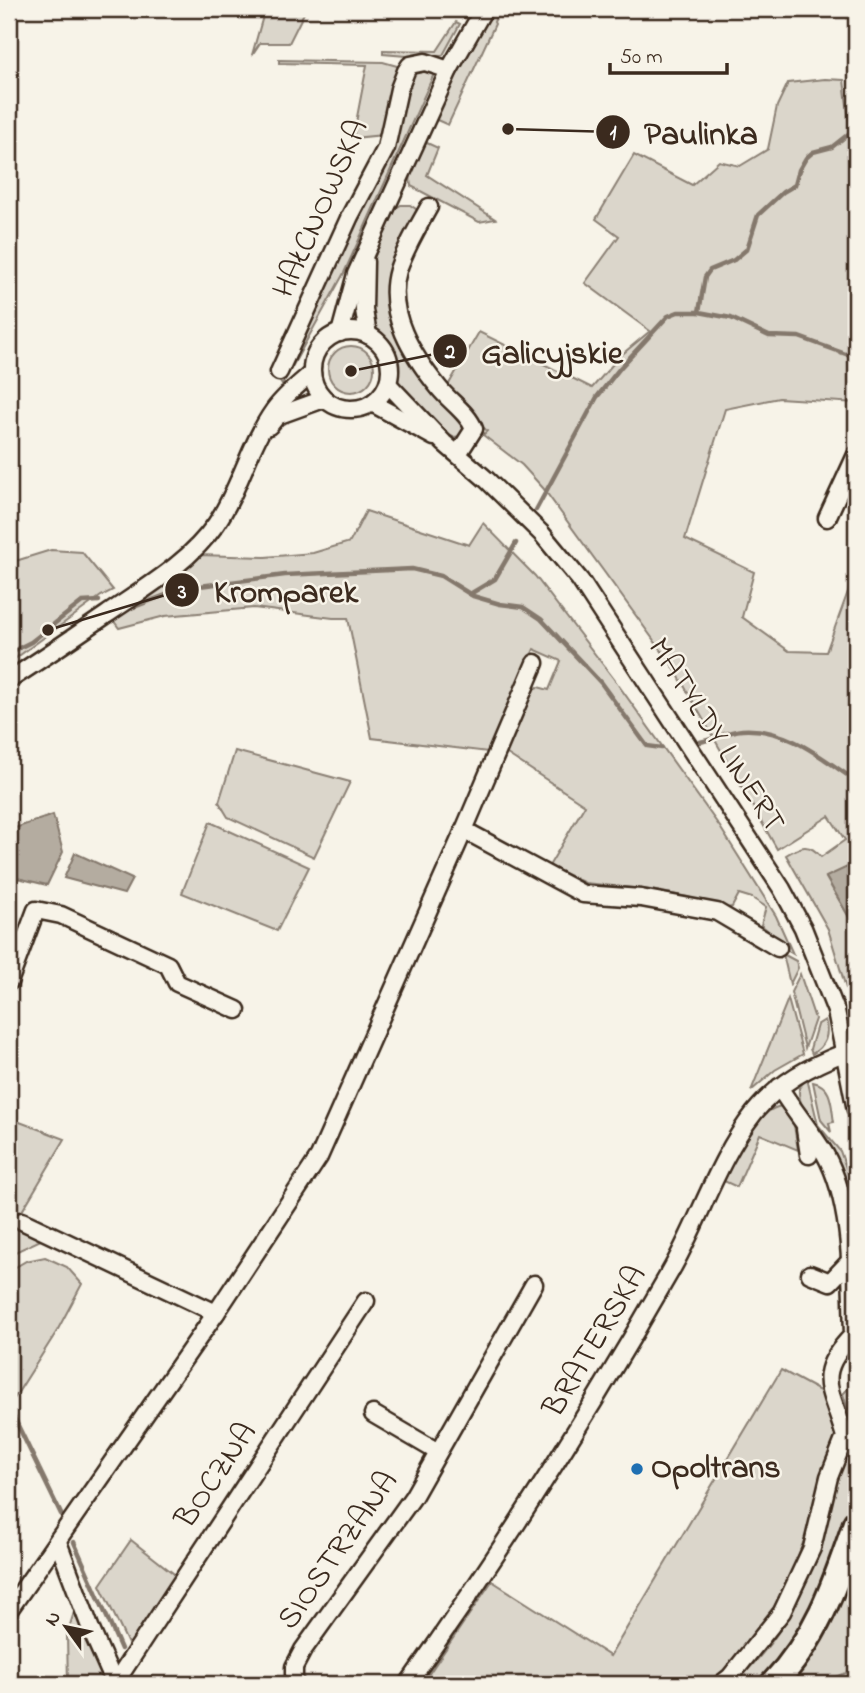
<svg xmlns="http://www.w3.org/2000/svg" width="865" height="1693" font-family="'Indie Flower',sans-serif">
	<style>
		.green { fill: #dbd6cb; stroke: #8b8074; stroke-width: 2 }
		.water { fill: #b4aca0; stroke: #84786c; stroke-width: 2 }
		.lines { fill: none; stroke-linecap: round; stroke-linejoin: round }
		.stream { stroke: #84786c; stroke-width: 4.5 }
		.minor-casing { stroke: #3b2a1e; stroke-width: 21 }
		.highway-casing { stroke: #3b2a1e; stroke-width: 30 }
		.minor { stroke: #f7f3e8; stroke-width: 16 }
		.highway { stroke: #f7f3e8; stroke-width: 24 }
		.poi-dot { fill: #1f6fb2; stroke: #f7f3e8; stroke-width: 2.5 }
		.labels { text-anchor: middle; dominant-baseline: central; stroke-width: 5; stroke-linejoin: round; paint-order: stroke }
		.street-label { font-size: 32px; fill: #3b2a1e; stroke: #f7f3e8 }
		.poi-label { font-size: 32px; font-weight: bold; fill: #3b2a1e; stroke: #f7f3e8; text-anchor: start }
		.leader { fill: none; stroke: #3b2a1e; stroke-width: 2.5 }
		.callout-dot { fill: #3b2a1e; stroke: #f7f3e8; stroke-width: 2.5 }
		.mark-label { font-size: 21px; text-anchor: middle; font-weight: bold; fill: #fff }
		.callout-label { font-size: 33px; text-anchor: middle; font-weight: bold; fill: #3b2a1e; stroke: #f7f3e8; stroke-width: 5; stroke-linejoin: round; paint-order: stroke }
	</style>
	<rect width="100%" height="100%" fill="#f7f3e8"/>
	<filter id="ink" filterUnits="userSpaceOnUse"><feTurbulence type="fractalNoise" baseFrequency=".0143" numOctaves="2"/><feDisplacementMap in="SourceGraphic" scale="14" xChannelSelector="R" yChannelSelector="G"/><feConvolveMatrix kernelMatrix="1 2 1 2 8 2 1 2 1" color-interpolation-filters="sRGB"/></filter>
	<g filter="url(#ink)">
		<g class="green">
			<polygon points="265,9 306,9 289,43 260,43 252,55"/>
			<polygon points="490,14 497,15 494,22 495,24 448,125 437,120 437,115 473,41"/>
			<polygon points="456,22 460,24 443,55 418,57 383,54 383,50 437,51"/>
			<polygon points="279,60 383,62 397,66 399,67 396,73 383,135 353,138 367,65 279,63"/>
			<polygon points="421,68 434,74 344,273 282,385 279,380 280,376 410,76"/>
			<path d="M825,79L844,80L856,181V403L779,398L725,409L685,539L754,572L742,617L789,651L826,652L849,589L856,594V863L826,878L856,929V1021L828,929L786,855C801,846 809,842 821,857L845,840L829,816L777,849L674,668L543,488L522,465L483,435L487,431L446,389L479,332L592,388L620,356L650,331L585,283L619,236L596,219L634,155L692,185L719,161L740,166L768,149L777,106L788,83Z"/>
			<path d="M427,143L438,148L427,175L495,219L479,222L411,186C408,173 417,150 427,143Z"/>
			<polygon points="401,205 410,205 419,211 391,307 468,428 463,436 453,437 447,434 398,387 394,357 372,323 371,267 385,228 396,208"/>
			<circle cx="351" cy="369" r="23"/>
			<polygon points="366,511 469,545 483,523 535,576 614,679 720,827 776,916 793,954 780,946 782,942 761,925 766,907 752,898 739,894 732,907 722,909 688,897 651,890 585,883 549,866 585,805 504,752 532,689 538,687 549,690 561,661 534,649 488,752 372,738 348,618 333,618 254,608 165,616 119,628 113,620 199,555 265,557 313,553 350,542"/>
			<polygon points="51,550 82,552 113,590 101,596 9,663 9,563"/>
			<polygon points="235,751 350,782 314,857 228,817 219,802"/>
			<polygon points="210,822 309,867 277,931 182,893"/>
			<polygon points="783,954 796,961 798,968 790,984"/>
			<polygon points="800,974 815,1019 805,1048 791,992"/>
			<polygon points="788,999 803,1054 775,1070 751,1091"/>
			<path d="M825,1020C830,1035 825,1046 812,1054L810,1049L817,1025Z"/>
			<path d="M807,1078L818,1125L840,1151L854,1191L856,1267C851,1235 848,1189 836,1159C826,1136 797,1115 799,1088Z"/>
			<path d="M813,1082C833,1086 831,1106 834,1122L829,1123L831,1132L821,1120Z"/>
			<path d="M782,1106L794,1125L798,1150L760,1134L737,1187L724,1181C735,1159 755,1109 782,1106Z"/>
			<polygon points="9,1118 65,1139 15,1223 43,1239 9,1255"/>
			<polygon points="45,1257 67,1267 82,1284 57,1331 10,1405 9,1271 26,1261"/>
			<polygon points="781,1370 831,1397 845,1437 786,1586 760,1631 726,1670 708,1684 422,1684 492,1581 610,1656"/>
			<polygon points="856,1380 856,1398 848,1410 843,1394"/>
			<path d="M856,1433V1499L834,1561L810,1620L759,1684H734C777,1643 809,1591 823,1534C832,1499 837,1463 856,1433Z"/>
			<polygon points="131,1540 178,1577 129,1646 100,1585"/>
			<polygon points="856,1549 856,1669 819,1684 787,1684 820,1641 835,1614"/>
			<polygon points="75,1609 105,1684 68,1684 67,1635"/>
		</g>
		<g class="water">
			<polygon points="53,815 63,852 47,885 9,876 9,830"/>
			<polygon points="75,853 132,879 124,894 64,878"/>
			<polygon points="856,863 856,929 826,877"/>
		</g>
		<g class="lines">
			<g class="stream">
				<polyline points="699,312 731,318 769,336 799,337 854,357"/>
				<polyline points="536,510 597,397 620,368 668,316 678,312 699,312 705,277 710,270 734,260 747,249 758,215 783,192 795,185 799,170 806,158 813,152 832,147 856,128"/>
				<polyline points="470,594 495,579 516,543"/>
				<polyline points="134,607 184,588 285,575 412,569 441,576 473,596 500,604 523,607 541,619 601,683 647,746 662,748"/>
				<polyline points="9,653 31,642 82,602 99,601"/>
				<path d="M700,742C714,739 728,731 742,730C786,727 822,758 856,781"/>
				<polyline points="9,1407 61,1514"/>
				<polyline points="74,1542 121,1649"/>
				<polyline points="134,1678 136,1684"/>
			</g>
			<g class="minor-casing">
				<g id="minor">
					<path d="M429,207C418,227 405,248 398,270C385,313 413,356 439,388C450,402 468,413 474,429L458,454"/>
					<polyline points="365,261 364,310 368,335"/>
					<circle cx="351" cy="370" r="39"/>
					<polyline points="340,333 356,274 449,70 484,9"/>
					<polyline points="279,372 350,216 386,148 399,89 406,71 410,65 425,62 449,70"/>
					<polyline points="388,384 444,443 487,480 542,534 580,580 782,889 803,928 836,1011 856,1110"/>
					<polyline points="372,403 434,437"/>
					<polyline points="269,426 277,416 324,399"/>
					<polyline points="827,518 856,455"/>
					<path d="M9,680C42,659 74,637 106,615C145,588 189,563 216,524C240,489 249,445 274,410C285,395 298,385 312,373"/>
					<polyline points="464,830 535,663"/>
					<polyline points="9,982 36,910 61,915 168,965 177,983 237,1010"/>
					<polyline points="805,1129 809,1155"/>
					<polyline points="22,1221 216,1313"/>
					<polyline points="810,1274 830,1282 850,1261"/>
					<polyline points="373,1414 438,1452"/>
					<polyline points="58,1542 92,1632 115,1684"/>
					<polyline points="9,1610 216,1313 319,1157 464,830 583,894 641,898 717,912 778,948"/>
					<polyline points="115,1683 366,1301"/>
					<polyline points="294,1684 294,1667 303,1650 413,1497 534,1284"/>
					<path d="M408,1684C502,1551 589,1414 670,1272C700,1220 717,1160 754,1113C779,1082 810,1066 846,1052"/>
					<path d="M721,1684L730,1677L782,1612L812,1548L829,1477L845,1437C832,1389 812,1376 853,1335C851,1279 853,1204 825,1154C811,1131 793,1110 779,1087"/>
				</g>
			</g>
			<g class="highway-casing">
				<path id="highway" d="M773,1684C818,1637 835,1584 856,1523"/>
			</g>
			<use href="#minor" class="minor"/>
			<use href="#highway" class="highway"/>
		</g>
	</g>
	<circle class="poi-dot" cx="637" cy="1469" r="7"/>
	<g class="labels">
		<g class="street-label">
			<text transform="translate(322 209) rotate(-66)">HAŁCNOWSKA</text>
			<text transform="translate(715 736) rotate(57)">MATYLDY LINERT</text>
			<text transform="translate(596 1342) rotate(-59)">BRATERSKA</text>
			<text transform="translate(217 1476) rotate(-56)">BOCZNA</text>
			<text transform="translate(339 1551) rotate(-55)">SIOSTRZANA</text>
		</g>
		<g class="poi-label">
			<text x="651" y="1469">Opoltrans</text>
		</g>
	</g>
	<path class="leader" d="M508 129L613 132M351 371L450 351M48 630L182 590"/>
	<g class="callout-dot">
		<circle cx="508" cy="129" r="7"/>
		<circle cx="351" cy="371" r="7"/>
		<circle cx="48" cy="630" r="7"/>
		<circle cx="613" cy="132" r="18"/>
		<circle cx="450" cy="351" r="18"/>
		<circle cx="182" cy="590" r="18"/>
	</g>
	<g class="mark-label">
		<text x="613" y="139">1</text>
		<text x="450" y="358">2</text>
		<text x="182" y="598">3</text>
	</g>
	<g class="callout-label">
		<text x="701" y="144">Paulinka</text>
		<text x="552" y="363">Galicyjskie</text>
		<text x="286" y="602">Kromparek</text>
	</g>
	<rect width="865" height="1693" fill="none" stroke="#f7f3e8" stroke-width="35"/>
	<rect x="18" y="18" width="830" height="1658" fill="none" stroke="#3b2a1e" stroke-width="2.5" filter="url(#ink)"/>
	<g transform="translate(66 1627) rotate(303)" stroke="#f7f3e8" stroke-width="5" paint-order="stroke">
	<path d="M0-5L12 26L0 18L-12 26Z" fill="#3b2a1e"/>
	<text y="-10" font-size="19" font-weight="bold" text-anchor="middle" fill="#3b2a1e">N</text>
	</g>
	<path d="M610 63v10h117v-10" fill="none" stroke="#3b2a1e" stroke-width="3.5"/>
	<text x="620" y="63" font-size="21" fill="#3b2a1e" stroke="#f7f3e8" stroke-width="5" paint-order="stroke">50 m</text>
</svg>
